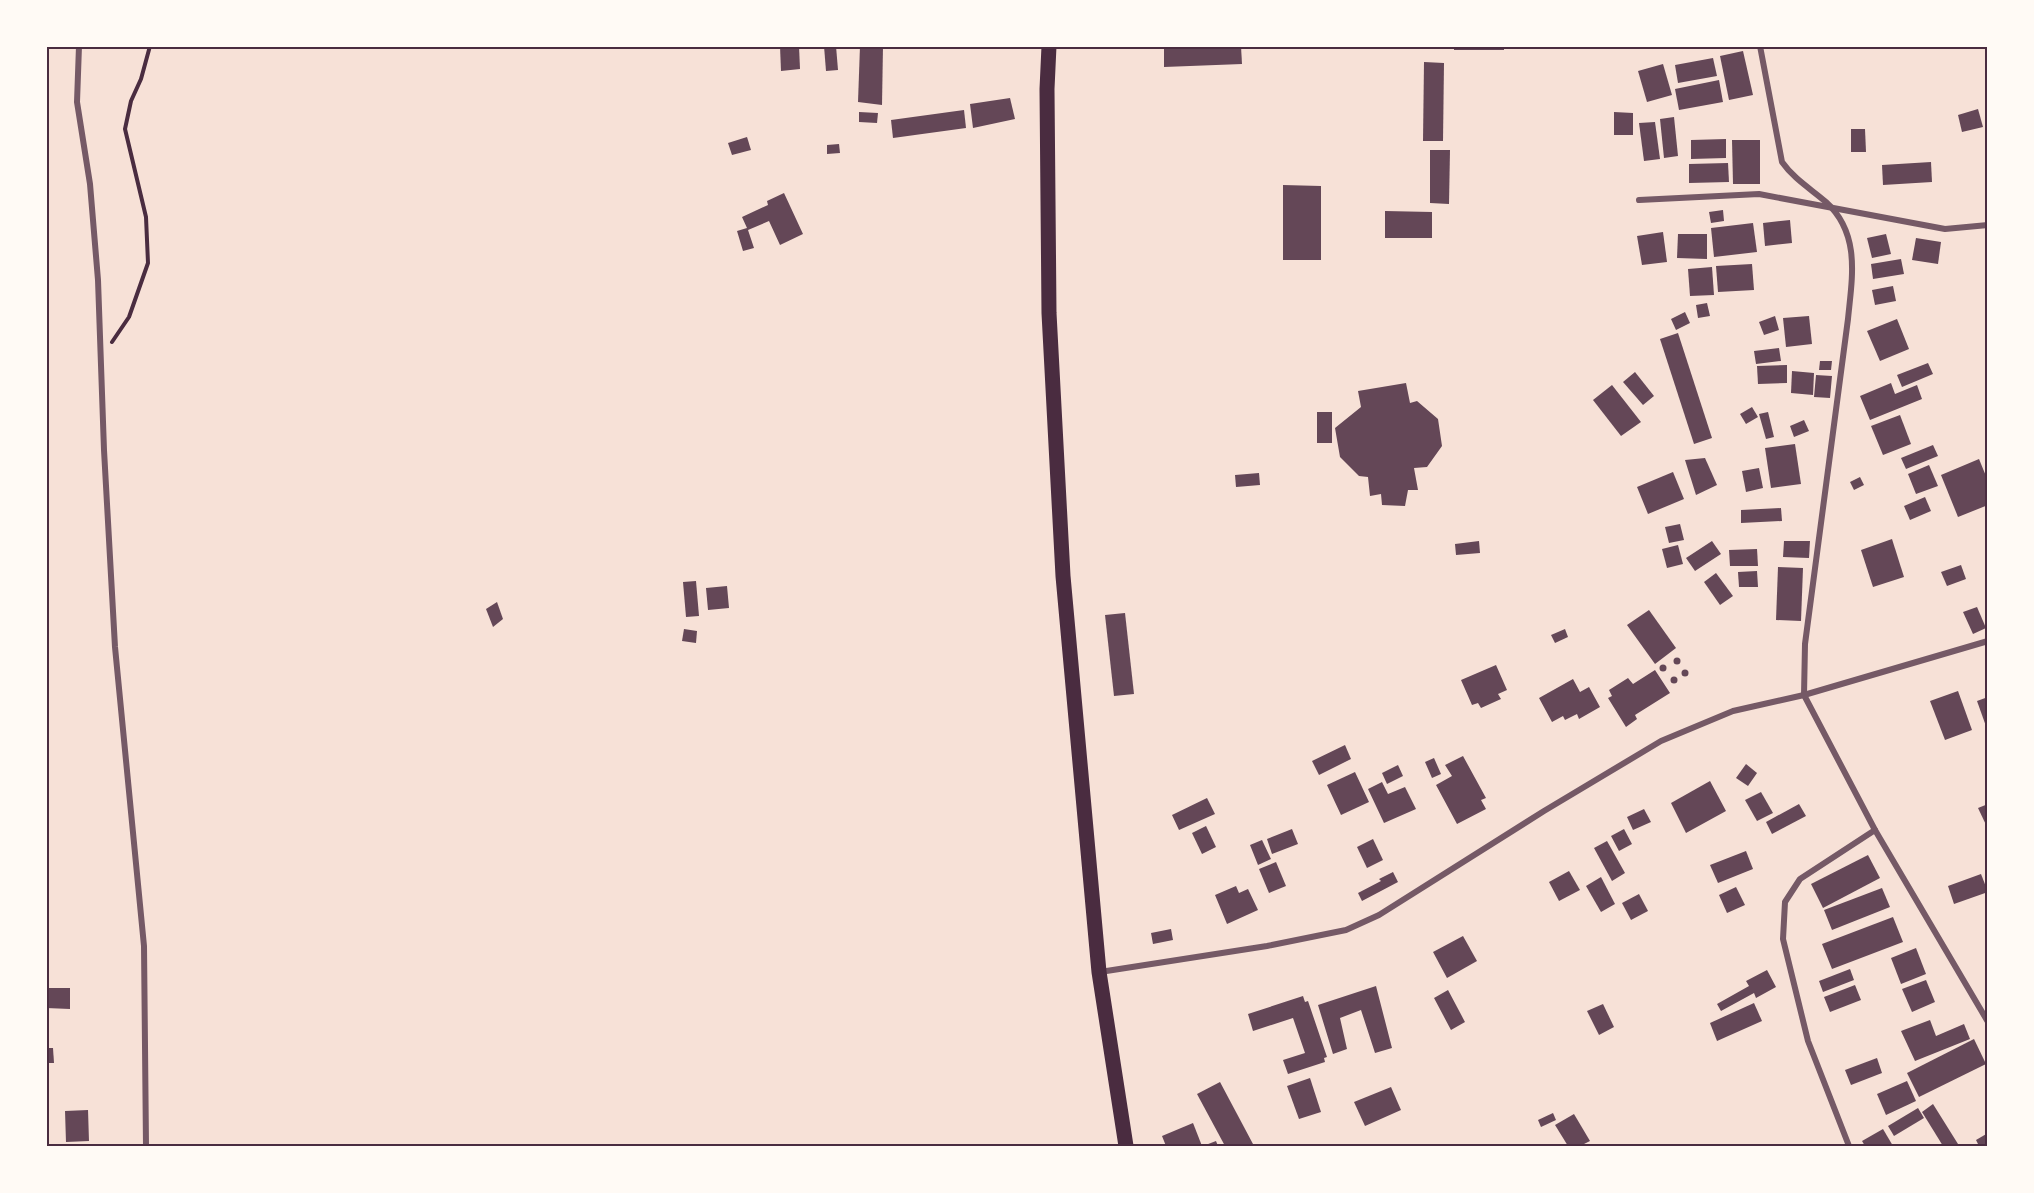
<svg xmlns="http://www.w3.org/2000/svg" width="2034" height="1193" font-family="Karla,sans-serif">
	<style>
		.building { fill: #644757 }
		.lines { fill: none; stroke-linecap: round; stroke-linejoin: round }
		.path { stroke: #4a2c40; stroke-width: 4 }
		.minor { stroke: #755966; stroke-width: 6 }
		.primary { stroke: #4a2c40; stroke-width: 15 }
		.neatline { fill: none; stroke: #4a2c40; stroke-width: 2 }
	</style>
	<rect width="100%" height="100%" fill="#f7e1d7"/>
	<g class="building">
		<polygon points="780,46 799,46 800,69 781,71"/>
		<polygon points="824,46 836,46 838,70 826,71"/>
		<polygon points="860,46 883,46 882,105 858,102"/>
		<polygon points="1164,46 1241,46 1242,64 1164,67"/>
		<rect x="1454" y="46" width="50" height="4"/>
		<polygon points="1743,51 1753,95 1729,100 1720,56"/>
		<polygon points="1713,58 1717,76 1678,83 1675,65"/>
		<polygon points="1424,62 1444,63 1443,141 1423,141"/>
		<polygon points="1663,64 1672,95 1647,102 1638,71"/>
		<polygon points="1719,80 1723,102 1679,110 1675,89"/>
		<polygon points="1010,98 1015,119 973,128 970,104"/>
		<polygon points="1978,109 1983,127 1962,132 1958,115"/>
		<polygon points="964,110 966,128 893,138 891,120"/>
		<polygon points="859,112 878,113 877,123 859,122"/>
		<polygon points="1614,112 1633,113 1633,135 1614,135"/>
		<polygon points="1674,117 1678,156 1664,158 1660,119"/>
		<polygon points="1655,122 1660,159 1644,161 1639,123"/>
		<polygon points="1851,129 1865,129 1866,152 1851,152"/>
		<polygon points="747,137 751,150 732,155 728,143"/>
		<polygon points="1726,139 1726,158 1691,159 1691,140"/>
		<polygon points="1732,140 1760,140 1760,184 1733,184"/>
		<polygon points="839,144 840,153 827,154 827,145"/>
		<polygon points="1430,150 1450,150 1449,204 1430,203"/>
		<polygon points="1931,162 1932,182 1883,185 1882,165"/>
		<polygon points="1728,163 1729,182 1689,183 1689,164"/>
		<polygon points="1283,185 1321,186 1321,260 1283,260"/>
		<polygon points="784,193 803,234 780,245 769,221 748,230 754,248 743,251 737,231 747,228 742,217 768,205 767,201"/>
		<polygon points="1723,210 1724,221 1711,223 1709,212"/>
		<polygon points="1385,211 1432,212 1432,238 1385,238"/>
		<polygon points="1790,220 1792,243 1765,246 1763,223"/>
		<polygon points="1753,223 1757,252 1714,257 1711,228"/>
		<polygon points="1663,232 1667,262 1642,265 1637,236"/>
		<polygon points="1678,234 1707,234 1707,259 1677,258"/>
		<polygon points="1886,234 1891,254 1872,258 1867,238"/>
		<polygon points="1916,238 1941,242 1938,264 1912,260"/>
		<polygon points="1901,259 1904,274 1873,279 1871,264"/>
		<polygon points="1752,264 1754,290 1718,292 1716,266"/>
		<polygon points="1712,267 1714,295 1690,296 1688,269"/>
		<polygon points="1893,286 1896,301 1875,305 1872,290"/>
		<polygon points="1707,303 1710,316 1698,318 1696,305"/>
		<polygon points="1685,312 1690,323 1676,330 1671,319"/>
		<polygon points="1775,316 1779,330 1764,335 1759,322"/>
		<polygon points="1809,316 1812,344 1786,347 1783,318"/>
		<polygon points="1897,319 1909,349 1880,361 1867,331"/>
		<polygon points="1678,333 1712,438 1694,444 1660,339"/>
		<polygon points="1779,348 1781,361 1756,364 1754,351"/>
		<polygon points="1820,361 1832,361 1831,370 1819,370"/>
		<polygon points="1928,363 1933,374 1902,387 1897,375"/>
		<polygon points="1787,365 1787,383 1758,384 1757,366"/>
		<polygon points="1792,371 1814,373 1813,395 1791,393"/>
		<polygon points="1635,372 1654,396 1643,405 1623,382"/>
		<polygon points="1816,375 1832,376 1830,398 1814,397"/>
		<polygon points="1406,383 1410,403 1417,401 1438,419 1442,446 1427,467 1414,468 1418,490 1408,490 1405,506 1382,505 1381,494 1370,496 1368,477 1359,476 1340,457 1335,428 1361,407 1358,391"/>
		<polygon points="1891,383 1895,394 1917,385 1922,399 1870,420 1860,396"/>
		<polygon points="1612,385 1641,422 1621,436 1593,400"/>
		<polygon points="1752,407 1758,417 1746,424 1740,414"/>
		<rect x="1317" y="412" width="15" height="31"/>
		<polygon points="1768,412 1774,437 1766,439 1759,414"/>
		<polygon points="1900,415 1911,444 1883,455 1871,426"/>
		<polygon points="1804,420 1809,431 1794,437 1790,426"/>
		<polygon points="1795,444 1801,484 1771,488 1765,448"/>
		<polygon points="1933,445 1938,456 1906,469 1901,458"/>
		<polygon points="1705,458 1717,485 1696,495 1685,460"/>
		<polygon points="1979,459 1988,481 1988,505 1958,517 1941,475"/>
		<polygon points="1929,465 1938,486 1916,494 1908,474"/>
		<polygon points="1759,468 1763,488 1746,492 1742,471"/>
		<polygon points="1673,472 1684,499 1648,514 1637,487"/>
		<polygon points="1259,473 1260,485 1236,487 1235,475"/>
		<polygon points="1860,477 1864,485 1854,490 1850,482"/>
		<polygon points="1925,497 1931,511 1910,520 1904,506"/>
		<polygon points="1781,508 1782,521 1741,523 1741,510"/>
		<polygon points="1680,524 1684,540 1669,543 1665,527"/>
		<polygon points="1892,539 1904,577 1873,587 1861,550"/>
		<polygon points="1479,541 1480,553 1456,555 1455,544"/>
		<polygon points="1712,541 1721,554 1695,571 1686,558"/>
		<polygon points="1784,541 1810,541 1809,558 1783,557"/>
		<polygon points="1678,545 1683,564 1667,568 1662,549"/>
		<polygon points="1757,549 1758,566 1730,566 1729,550"/>
		<polygon points="1961,565 1966,579 1947,586 1941,572"/>
		<polygon points="1778,567 1803,568 1801,621 1776,620"/>
		<polygon points="1757,571 1758,587 1739,587 1738,572"/>
		<polygon points="1716,573 1733,596 1720,605 1704,582"/>
		<polygon points="696,581 699,616 686,617 683,582"/>
		<polygon points="727,586 729,608 708,610 706,588"/>
		<polygon points="497,602 503,619 493,627 486,609"/>
		<polygon points="1977,607 1986,628 1973,634 1963,612"/>
		<polygon points="1649,610 1676,648 1655,664 1627,625"/>
		<polygon points="1125,613 1134,694 1114,696 1105,615"/>
		<polygon points="684,629 697,631 696,643 682,641"/>
		<polygon points="1565,629 1568,637 1555,643 1551,635"/>
		<circle cx="1677" cy="661" r="3.5"/>
		<circle cx="1663" cy="668" r="3.5"/>
		<polygon points="1496,665 1507,690 1498,694 1501,699 1481,708 1478,703 1472,705 1461,680"/>
		<circle cx="1685" cy="673" r="3.5"/>
		<polygon points="1655,670 1670,693 1635,715 1637,719 1626,727 1608,698 1612,696 1609,690 1628,678 1633,684"/>
		<circle cx="1674" cy="680" r="3.5"/>
		<polygon points="1573,679 1580,692 1589,687 1600,707 1579,719 1577,714 1565,720 1563,716 1552,722 1539,698"/>
		<polygon points="1958,691 1972,730 1945,740 1930,701"/>
		<polygon points="1988,697 1988,729 1987,729 1977,701"/>
		<polygon points="1345,745 1351,759 1319,775 1312,761"/>
		<polygon points="1463,756 1486,798 1481,800 1486,809 1457,824 1436,785 1452,776 1445,765"/>
		<polygon points="1434,758 1441,774 1432,778 1425,762"/>
		<polygon points="1746,764 1757,773 1748,786 1736,778"/>
		<polygon points="1398,765 1403,776 1387,784 1382,773"/>
		<polygon points="1355,772 1369,802 1341,815 1327,785"/>
		<polygon points="1710,781 1726,811 1686,833 1671,803"/>
		<polygon points="1382,782 1388,794 1405,787 1416,809 1384,823 1368,789"/>
		<polygon points="1761,792 1773,813 1757,821 1745,800"/>
		<polygon points="1207,798 1215,814 1179,830 1172,815"/>
		<polygon points="1799,804 1806,816 1772,834 1766,822"/>
		<polygon points="1988,804 1988,829 1978,808"/>
		<polygon points="1644,809 1651,822 1633,830 1627,817"/>
		<polygon points="1206,826 1216,847 1202,854 1192,833"/>
		<polygon points="1292,829 1298,844 1272,854 1267,839"/>
		<polygon points="1624,829 1632,844 1619,851 1611,836"/>
		<polygon points="1373,839 1383,860 1367,868 1357,847"/>
		<polygon points="1262,840 1271,859 1258,865 1250,845"/>
		<polygon points="1607,841 1625,873 1612,881 1594,848"/>
		<polygon points="1746,851 1753,869 1718,883 1710,865"/>
		<polygon points="1868,855 1880,878 1823,908 1811,884"/>
		<polygon points="1276,862 1286,886 1269,893 1259,869"/>
		<polygon points="1569,871 1580,890 1559,901 1549,882"/>
		<polygon points="1393,872 1398,882 1362,901 1358,893 1381,881 1379,879"/>
		<polygon points="1981,874 1988,892 1954,904 1948,886"/>
		<polygon points="1601,877 1615,904 1601,912 1586,886"/>
		<polygon points="1236,886 1239,893 1248,889 1258,910 1227,924 1215,895"/>
		<polygon points="1736,887 1745,905 1727,913 1719,895"/>
		<polygon points="1882,888 1890,907 1832,930 1824,910"/>
		<polygon points="1639,894 1648,911 1631,920 1622,903"/>
		<polygon points="1893,917 1903,942 1832,969 1822,944"/>
		<polygon points="1171,929 1173,940 1153,944 1151,933"/>
		<polygon points="1463,936 1477,961 1447,978 1433,952"/>
		<polygon points="1916,948 1926,974 1901,984 1891,958"/>
		<polygon points="1850,969 1854,980 1823,992 1819,981"/>
		<polygon points="1767,970 1776,987 1756,998 1754,993 1721,1011 1717,1004 1749,986 1746,981"/>
		<polygon points="1926,980 1935,1002 1912,1012 1902,989"/>
		<polygon points="1855,985 1861,1000 1830,1012 1824,997"/>
		<polygon points="1376,986 1392,1048 1375,1053 1361,1010 1340,1018 1347,1049 1333,1054 1318,1005"/>
		<polygon points="46,988 70,988 70,1009 46,1008"/>
		<polygon points="1448,990 1465,1022 1451,1030 1434,998"/>
		<polygon points="1303,996 1305,1002 1308,1001 1327,1057 1324,1058 1325,1062 1288,1074 1283,1060 1305,1053 1293,1018 1253,1031 1248,1014"/>
		<polygon points="1754,1003 1762,1021 1717,1041 1710,1023"/>
		<polygon points="1603,1004 1614,1027 1599,1035 1587,1011"/>
		<polygon points="46,1020 48,1020 49,1036 46,1036"/>
		<polygon points="1930,1020 1936,1036 1964,1024 1970,1039 1915,1061 1901,1031"/>
		<polygon points="1974,1039 1986,1064 1919,1097 1907,1073"/>
		<polygon points="46,1048 53,1048 54,1063 46,1063"/>
		<polygon points="1877,1058 1882,1073 1851,1085 1845,1070"/>
		<polygon points="1310,1078 1321,1112 1299,1119 1287,1086"/>
		<polygon points="1907,1081 1916,1101 1886,1115 1877,1094"/>
		<polygon points="1220,1082 1253,1144 1249,1146 1225,1146 1197,1094"/>
		<polygon points="1391,1087 1401,1110 1365,1126 1354,1102"/>
		<polygon points="1933,1104 1958,1144 1955,1146 1943,1146 1922,1112"/>
		<polygon points="1918,1108 1924,1118 1894,1136 1888,1126"/>
		<polygon points="88,1110 89,1141 66,1142 65,1111"/>
		<polygon points="1553,1113 1556,1120 1541,1127 1538,1120"/>
		<polygon points="1574,1114 1590,1141 1580,1146 1568,1146 1555,1125"/>
		<polygon points="1193,1123 1202,1146 1166,1146 1162,1136"/>
		<polygon points="1883,1129 1893,1146 1865,1146 1862,1141"/>
		<polygon points="1988,1133 1988,1146 1979,1146 1976,1140"/>
		<polygon points="1216,1141 1218,1146 1203,1146"/>
	</g>
	<g class="lines">
		<polyline class="path" points="112,342 129,317 148,263 146,217 125,129 131,101 141,79 150,46"/>
		<g class="minor">
			<polyline points="79,46 77,102 90,184 98,280 104,450 115,647 144,946 146,1146"/>
			<path d="M1760,46L1782,162C1794,179 1811,189 1826,202C1861,234 1852,278 1848,319L1805,644L1804,695L1875,830L1988,1022"/>
			<polyline points="1639,200 1759,194 1945,229 1988,225"/>
			<polyline points="1100,972 1267,946 1346,930 1379,915 1544,811 1661,741 1733,711 1804,695 1988,641"/>
			<polyline points="1849,1146 1808,1041 1783,939 1785,902 1800,879 1875,830"/>
		</g>
		<polyline class="primary" points="1049,46 1047,89 1049,313 1063,576 1099,972 1126,1146"/>
	</g>
	<rect width="2034" height="1193" fill="none" stroke="#fffaf5" stroke-width="96"/>
	<rect x="48" y="48" width="1938" height="1097" class="neatline"/>
</svg>
